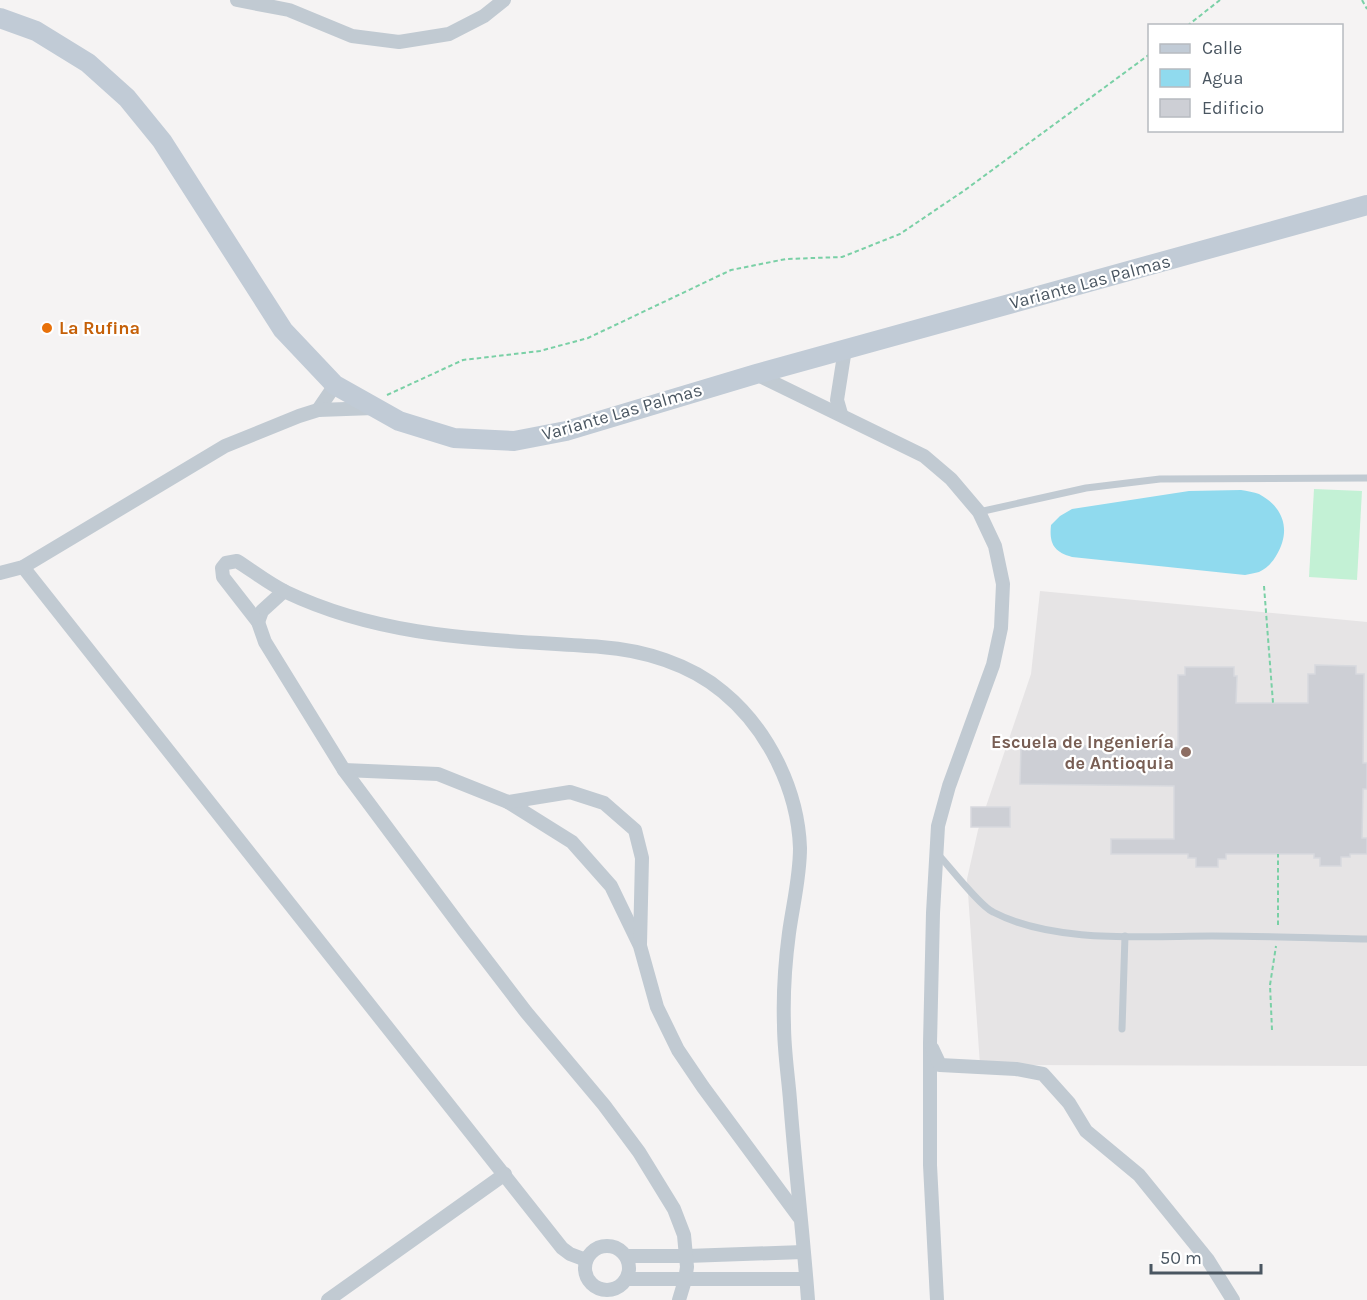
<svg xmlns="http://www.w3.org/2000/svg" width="1367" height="1300" font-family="Karla,sans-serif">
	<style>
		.education { fill: #e6e4e5 }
		.green { fill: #c3f1d5 }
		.water { fill: #90daee }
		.building { fill: #cdcfd5; stroke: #d7d9de; stroke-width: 1.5 }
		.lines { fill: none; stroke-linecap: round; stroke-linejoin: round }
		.path { stroke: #7ad0a6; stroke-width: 2; stroke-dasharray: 4.5 3; stroke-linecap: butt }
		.service { stroke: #c1cad2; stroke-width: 7 }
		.minor { stroke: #c1cad2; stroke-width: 14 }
		.secondary { stroke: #c1cbd6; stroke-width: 20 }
		.food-dot { fill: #e8710a; stroke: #fff; stroke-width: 2 }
		.education-dot { fill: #8d6e63; stroke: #fff; stroke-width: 2 }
		.labels { text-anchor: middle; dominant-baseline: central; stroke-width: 4.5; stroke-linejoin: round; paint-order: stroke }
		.street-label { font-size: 18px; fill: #4a5661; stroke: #fff }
		.food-label { font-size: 18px; font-weight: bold; fill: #c56008; stroke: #fff; text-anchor: start }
		.education-label { font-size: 18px; font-weight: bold; fill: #785e54; stroke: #fff; text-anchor: end }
	</style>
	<rect width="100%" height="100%" fill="#f5f3f3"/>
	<polygon class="education" points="1040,591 1367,622 1367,1066 980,1065 967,879 978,830 1031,674"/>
	<polygon class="green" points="1314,489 1362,491 1357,580 1309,577"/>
	<path class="water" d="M1241,490C1247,491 1254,492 1259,494C1285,508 1291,532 1276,556C1272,563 1266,569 1259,572C1255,573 1250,574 1245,575L1072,557C1054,552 1049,544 1051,525L1060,516L1072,509L1189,491Z"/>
	<g class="building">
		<polygon points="1315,665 1356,666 1356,674 1364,674 1363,763 1367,763 1367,789 1363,789 1362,838 1367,838 1367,854 1350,854 1350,857 1341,857 1341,866 1320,866 1320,858 1314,858 1314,854 1226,854 1226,859 1218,859 1218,867 1196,867 1196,858 1188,858 1188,854 1111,854 1111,839 1174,839 1174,786 1020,784 1021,745 1178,747 1178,675 1185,675 1185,667 1234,667 1234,676 1237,676 1236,703 1308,703 1308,674 1315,674"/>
		<rect x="971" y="807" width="39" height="20"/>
	</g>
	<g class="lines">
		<g class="path">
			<polyline points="1362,0 1367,9"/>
			<polyline points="1187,26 1220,0"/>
			<polyline points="387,395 463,360 540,351 588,338 731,270 786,259 842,257 900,234 965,190 1150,54"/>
			<polyline points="1264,586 1273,703"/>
			<polyline points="1278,925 1278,854"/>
			<polyline points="1272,1030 1270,985 1276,946"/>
		</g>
		<g class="service">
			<polyline points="979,512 1086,488 1160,479 1367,478"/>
			<path d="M937,853C949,866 980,906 993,912C1054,944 1145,936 1212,936C1264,936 1315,938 1367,939"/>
			<polyline points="1122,1029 1125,936"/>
		</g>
		<g class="minor">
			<polyline points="237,0 289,10 352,36 399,42 449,34 484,16 504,0"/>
			<polyline points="756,374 924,456 951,479 979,512 995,546 1003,584 1001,628 993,665 949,786 938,826 933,913 930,1043 930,1165 937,1300"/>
			<polyline points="318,410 335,385"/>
			<polyline points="841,414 837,400 845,349"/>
			<polyline points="23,567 562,1248 570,1254 586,1260"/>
			<polyline points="0,573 23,567 225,446 299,416 318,410 374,408"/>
			<polyline points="258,622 262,611 284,591"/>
			<polyline points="344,770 438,774 508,802 572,842 611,886 640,946 657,1007 678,1050 703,1087 799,1217"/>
			<polyline points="508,802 570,792 604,803 635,830 642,858 640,944"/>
			<polyline points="932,1048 940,1065 1016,1069 1043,1074 1069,1103 1086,1131 1139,1175 1208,1260 1233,1300"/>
			<circle cx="607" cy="1268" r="22"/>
			<polyline points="626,1256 687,1256 803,1252"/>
			<polyline points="626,1279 806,1279"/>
			<polyline points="328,1300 505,1174"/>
			<path d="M679,1300L685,1280L687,1267L684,1235L674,1209L639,1152L604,1105L526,1012L464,931L344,770L265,642L258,622L223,577L222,568L226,563L237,561C253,571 269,584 286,592C387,640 491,639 601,647C643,650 690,664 723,692C768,729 798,790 800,848C800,877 793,904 789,933C785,963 783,995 784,1025C784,1050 788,1075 790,1100C795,1166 803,1233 808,1300"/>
		</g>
		<polyline class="secondary" points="0,18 36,31 88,63 127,98 162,141 283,330 335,385 399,421 454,438 514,441 566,431 756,374 1367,205"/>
	</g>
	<circle class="food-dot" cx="47" cy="328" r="6"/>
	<circle class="education-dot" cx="1186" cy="752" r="6"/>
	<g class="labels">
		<g class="street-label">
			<text transform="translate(1090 282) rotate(-15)">Variante Las Palmas</text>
			<text transform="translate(622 412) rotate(-16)">Variante Las Palmas</text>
		</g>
		<g class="food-label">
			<text x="59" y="328">La Rufina</text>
		</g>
		<g class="education-label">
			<text x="1174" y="742">Escuela de Ingeniería<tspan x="1174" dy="21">de Antioquia</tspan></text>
		</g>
	</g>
	<rect x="1148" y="24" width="195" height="108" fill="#ffffff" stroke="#b7bbc0" stroke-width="1.5"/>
	<rect x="1160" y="44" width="30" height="9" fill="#c1cbd6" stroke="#b7bbc0" stroke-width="1.5"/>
	<text x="1202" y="54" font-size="18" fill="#4a5661">Calle</text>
	<rect x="1160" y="69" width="30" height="18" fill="#90daee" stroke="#b7bbc0" stroke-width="1.5"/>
	<text x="1202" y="84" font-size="18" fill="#4a5661">Agua</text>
	<rect x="1160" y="99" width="30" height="18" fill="#cdcfd5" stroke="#b7bbc0" stroke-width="1.5"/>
	<text x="1202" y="114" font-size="18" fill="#4a5661">Edificio</text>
	<path d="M1151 1264v9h110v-9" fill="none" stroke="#4a5661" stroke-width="3"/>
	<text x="1160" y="1264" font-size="18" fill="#4a5661" stroke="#ffffff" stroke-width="4.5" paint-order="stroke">50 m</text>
</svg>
